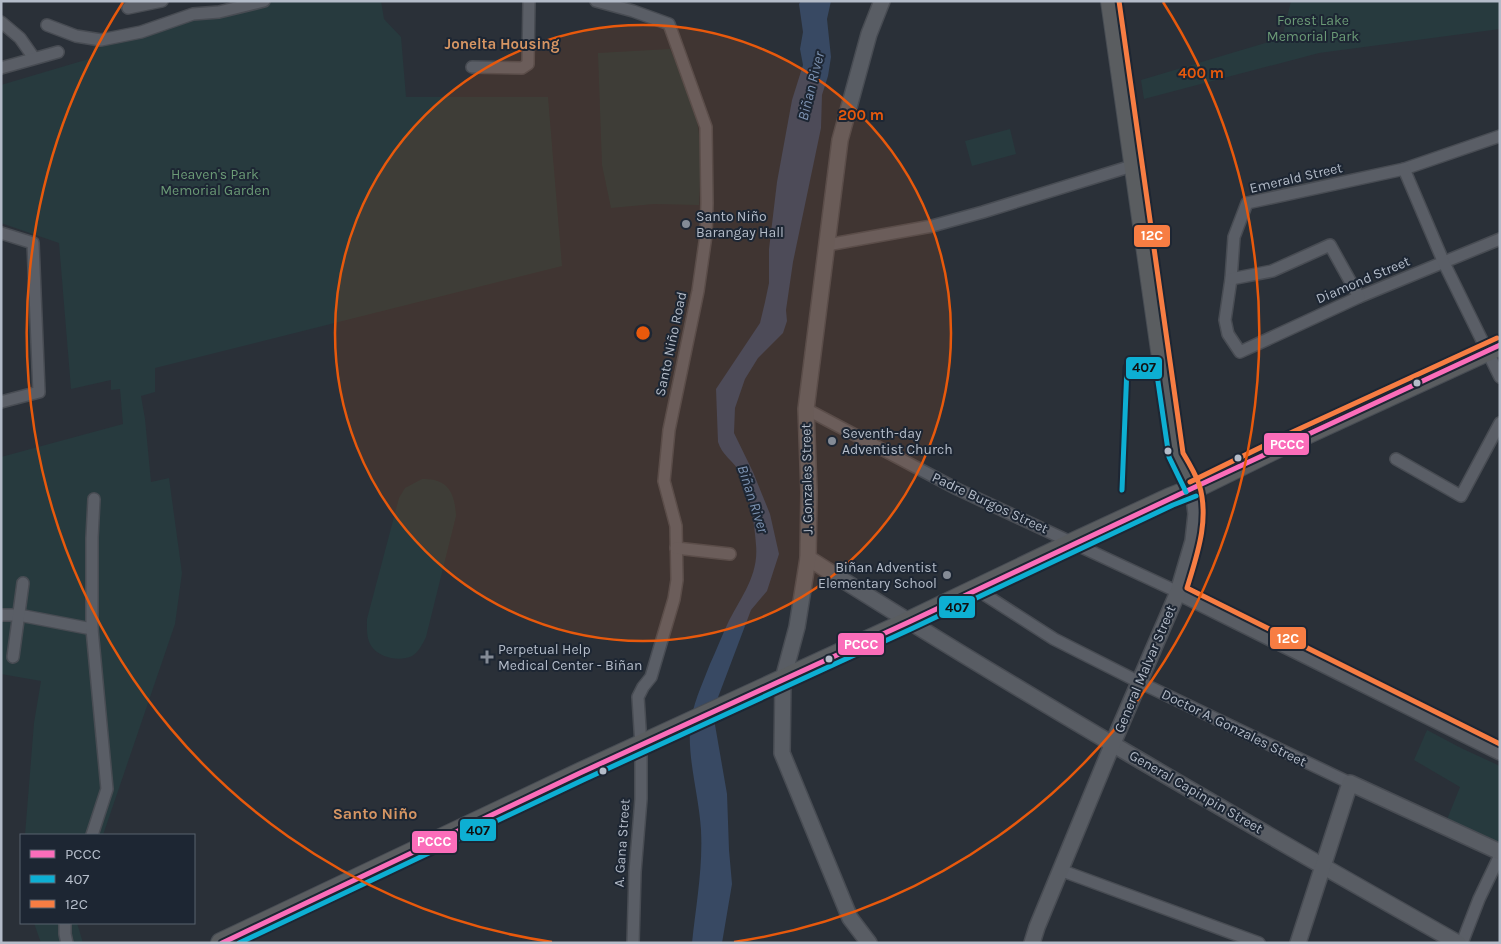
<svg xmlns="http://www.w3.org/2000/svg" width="1501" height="944" font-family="Karla,sans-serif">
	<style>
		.green { fill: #273a3e }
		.water { fill: #384963 }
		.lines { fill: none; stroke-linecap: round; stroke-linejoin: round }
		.street-casing { stroke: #484c53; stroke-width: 14 }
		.secondary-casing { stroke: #484c53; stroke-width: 18 }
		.highway-casing { stroke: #474c53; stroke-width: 22 }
		.street { stroke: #5a5e66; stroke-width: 11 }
		.secondary { stroke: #595d64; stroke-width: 15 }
		.highway { stroke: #5a5d60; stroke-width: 20 }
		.bus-1-casing { stroke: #1d2633; stroke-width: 9 }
		.bus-2-casing { stroke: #1d2633; stroke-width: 9 }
		.bus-3-casing { stroke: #1d2633; stroke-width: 9 }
		.bus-1 { stroke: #fb6dba; stroke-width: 5 }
		.bus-2 { stroke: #0dafd3; stroke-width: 5 }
		.bus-3 { stroke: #f77d43; stroke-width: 5 }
		.ring { fill: none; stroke: #e8590c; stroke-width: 2.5 }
		.poi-dot { fill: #848b96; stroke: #1d2633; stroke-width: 2 }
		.bus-dot { fill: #b4bcc9; stroke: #1d2633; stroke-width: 2 }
		.labels { text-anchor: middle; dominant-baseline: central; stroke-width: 4; stroke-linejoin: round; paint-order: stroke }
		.park-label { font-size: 14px; fill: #6b9a76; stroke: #1d2633 }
		.street-label { font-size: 14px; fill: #b4bcc9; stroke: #1d2633 }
		.poi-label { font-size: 14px; fill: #b4bcc9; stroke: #1d2633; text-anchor: start }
		.neighbourhood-label { font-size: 15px; font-weight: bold; fill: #d59563; stroke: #1d2633 }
		.water-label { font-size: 15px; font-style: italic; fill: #7c92b1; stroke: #1d2633 }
		.quarter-label { font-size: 16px; font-weight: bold; fill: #d59563; stroke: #1d2633 }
		.centre { fill: #e8590c; stroke: #1d2633; stroke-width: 2.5 }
		.ring-label { font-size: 15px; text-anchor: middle; font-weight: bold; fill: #e8590c; stroke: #1d2633; stroke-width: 4; stroke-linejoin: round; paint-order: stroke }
		.line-badge { stroke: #1d2633; stroke-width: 2 }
		.badge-label { font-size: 14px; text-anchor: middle; font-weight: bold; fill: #fff }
		.pale-badge-label { font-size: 14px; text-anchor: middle; font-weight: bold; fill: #111 }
	</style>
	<rect width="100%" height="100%" fill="#2a3038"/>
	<g class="green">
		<polygon points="275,1 381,1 384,19 401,37 406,97 548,97 562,266 155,368 155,392 141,396 145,419 151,482 169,478 182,573 175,624 103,835 25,835 34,723 41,681 1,674 1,457 123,424 120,389 111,390 111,380 71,389 59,243 1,223 1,85 92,58 95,35"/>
		<polygon points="1291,1 1500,1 1500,29 1319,53 1144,99 1141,80 1282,38"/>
		<path d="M670,49C680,72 693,96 697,121C702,148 700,178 699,205L654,204L611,208L602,165L598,53Z"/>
		<polygon points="1010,129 1016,154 972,166 965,141"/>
		<path d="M422,479C448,478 455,493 456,516L426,637C423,643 419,652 412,656C400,662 380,658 372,647C366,639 367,629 367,619L399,498L405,488Z"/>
		<polygon points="1427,730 1461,748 1500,766 1500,848 1446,822 1460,787 1414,760"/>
		<polygon points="34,923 77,923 83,943 41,943"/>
	</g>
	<path class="water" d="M801,1H831L827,19L831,57L828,76L822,95L821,128L793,262L786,310L787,321L783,333L758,358L745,379L735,408L734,433L753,472L770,514L779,554L767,591L751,610L717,700L714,719L727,794L729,850L732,884L722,943H692C696,905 703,868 701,830C699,796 688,762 690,728C692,705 702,685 710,664C716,651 721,638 727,625C739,599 759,577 756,545C755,528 749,486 740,472C733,461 722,455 718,442L716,389L760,323L765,302L769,283V249L777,182L792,100L803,65L800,49L803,32L799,4Z"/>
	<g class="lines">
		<g class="street-casing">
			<g id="street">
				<polyline points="596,1 633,11 669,24 706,127 707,203 706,235 698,291 669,430 664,481 676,526 677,580 674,599 651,677 643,687 638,697 641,745 641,799 635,872 633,943"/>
				<polyline points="128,8 162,1"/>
				<polyline points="1,22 20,38 34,58"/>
				<polyline points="47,25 76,36 101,40 141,32 193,14 219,12 264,1"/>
				<polyline points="472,67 522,68 528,64 529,1"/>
				<polyline points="1,68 58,52"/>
				<polyline points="1500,136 1404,169 1247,203 1234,237 1231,279 1225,320 1228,334 1240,352 1359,297 1500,239"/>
				<polyline points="1404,169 1444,263 1500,377"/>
				<polyline points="1,233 33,243 39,392 1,402"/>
				<polyline points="827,245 932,226 983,212 1135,165"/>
				<polyline points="1231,279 1272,271 1330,245 1359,297"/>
				<polyline points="806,409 957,489 1178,592"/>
				<polyline points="1396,459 1461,496 1500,423"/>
				<polyline points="676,548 730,554"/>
				<polyline points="976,589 1054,639 1139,682 1350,783"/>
				<polyline points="1,615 19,615 92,629"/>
				<polyline points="13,657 23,583"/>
				<polyline points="92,835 107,789 92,629 92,538 94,499"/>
				<polyline points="1060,870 1259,943"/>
				<polyline points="65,923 65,934 67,943"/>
				<polyline points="1462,943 1479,899 1500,855"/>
			</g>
		</g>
		<g class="secondary-casing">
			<g id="secondary">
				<path d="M808,558C1020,693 1239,819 1458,943"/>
				<polyline points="1178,592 1500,752"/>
				<polyline points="869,943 850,918 782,753 783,679 797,627 808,558 809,492 806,409 840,140 869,34 882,1"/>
				<polyline points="1032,943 1037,927 1113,743 1178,592 1193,541 1196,514 1193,489"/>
				<polyline points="1298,943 1350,783 1500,852"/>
			</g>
		</g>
		<g class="highway-casing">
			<g id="highway">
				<polyline points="1111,1 1176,455 1193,489"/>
				<polyline points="221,943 580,773 908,622 1073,543 1170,498 1193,489 1289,442 1500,345"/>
			</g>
		</g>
		<use href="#street" class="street"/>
		<use href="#secondary" class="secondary"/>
		<use href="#highway" class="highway"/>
		<g class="bus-1-casing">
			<path id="bus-1" d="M222,943C341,886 460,829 580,773C690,722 800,673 909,622C1106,529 1302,436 1500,345"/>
		</g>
		<g class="bus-2-casing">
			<g id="bus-2">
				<polyline points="1122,490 1127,367 1156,368 1169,457 1186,492"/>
				<polyline points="239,943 583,780 911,629 1173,505 1196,496"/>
			</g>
		</g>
		<g class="bus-3-casing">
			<g id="bus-3">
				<path d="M1119,1L1183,453C1189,463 1195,473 1199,484C1210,519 1197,555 1187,588L1500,744"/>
				<polyline points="1190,482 1286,435 1497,338"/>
			</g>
		</g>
		<use href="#bus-1" class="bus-1"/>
		<use href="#bus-2" class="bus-2"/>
		<use href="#bus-3" class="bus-3"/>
	</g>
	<circle cx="643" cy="333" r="308" fill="#e8590c" fill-opacity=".12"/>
	<g class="ring">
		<circle cx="643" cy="333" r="308"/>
		<path d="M552 942A616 616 0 0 1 123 2M1163 2A616 616 0 0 1 734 942"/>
	</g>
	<g class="poi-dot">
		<circle cx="686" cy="224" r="5"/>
		<circle cx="832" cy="441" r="5"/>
		<circle cx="947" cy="575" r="5"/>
		<path d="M484.5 649.5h5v5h5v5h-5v5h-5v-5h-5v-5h5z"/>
	</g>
	<g class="bus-dot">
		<circle cx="1417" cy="383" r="4.5"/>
		<circle cx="1168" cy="451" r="4.5"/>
		<circle cx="1238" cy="458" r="4.5"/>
		<circle cx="829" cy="659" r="4.5"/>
		<circle cx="603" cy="771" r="4.5"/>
	</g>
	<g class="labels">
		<g class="park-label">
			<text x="1313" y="20">Forest Lake<tspan x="1313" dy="16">Memorial Park</tspan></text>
			<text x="215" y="174">Heaven's Park<tspan x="215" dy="16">Memorial Garden</tspan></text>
		</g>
		<g class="street-label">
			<text transform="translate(1296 178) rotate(-13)">Emerald Street</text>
			<text transform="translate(1363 280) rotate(-23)">Diamond Street</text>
			<text transform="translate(671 344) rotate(-78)">Santo Niño Road</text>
			<text transform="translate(807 479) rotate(-91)">J. Gonzales Street</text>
			<text transform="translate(990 503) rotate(25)">Padre Burgos Street</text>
			<text transform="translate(1145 669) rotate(-67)">General Malvar Street</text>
			<text transform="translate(1234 728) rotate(26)">Doctor A. Gonzales Street</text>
			<text transform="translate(1196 792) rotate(30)">General Capinpin Street</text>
			<text transform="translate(622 843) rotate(-86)">A. Gana Street</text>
		</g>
		<g class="poi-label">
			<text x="696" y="216">Santo Niño<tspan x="696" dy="16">Barangay Hall</tspan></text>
			<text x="842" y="433">Seventh-day<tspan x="842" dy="16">Adventist Church</tspan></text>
			<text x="937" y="567" text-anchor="end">Biñan Adventist<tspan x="937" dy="16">Elementary School</tspan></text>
			<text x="498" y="649">Perpetual Help<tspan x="498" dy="16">Medical Center - Biñan</tspan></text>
		</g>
		<g class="neighbourhood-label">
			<text x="502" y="44">Jonelta Housing</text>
		</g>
		<g class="water-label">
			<text transform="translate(811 86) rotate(-76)">Biñan River</text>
			<text transform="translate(753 499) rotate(72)">Biñan River</text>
		</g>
		<g class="quarter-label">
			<text x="375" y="813">Santo Niño</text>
		</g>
	</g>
	<circle cx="643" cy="333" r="8" class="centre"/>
	<g class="ring-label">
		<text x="1201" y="78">400 m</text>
		<text x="861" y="120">200 m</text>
	</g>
	<g class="line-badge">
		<rect x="1133" y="224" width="38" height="24" rx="5" fill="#f77d43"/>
		<rect x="1125" y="356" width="38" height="24" rx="5" fill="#0dafd3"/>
		<rect x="1263" y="432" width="47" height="24" rx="5" fill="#fb6dba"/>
		<rect x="938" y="595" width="38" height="24" rx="5" fill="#0dafd3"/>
		<rect x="1269" y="626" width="38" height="24" rx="5" fill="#f77d43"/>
		<rect x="837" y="632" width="48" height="24" rx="5" fill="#fb6dba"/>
		<rect x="459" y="818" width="38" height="24" rx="5" fill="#0dafd3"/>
		<rect x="411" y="830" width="47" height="24" rx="5" fill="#fb6dba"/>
	</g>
	<g class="badge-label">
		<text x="1152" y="240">12C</text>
		<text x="1287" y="449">PCCC</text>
		<text x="1288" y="643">12C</text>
		<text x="861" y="649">PCCC</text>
		<text x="434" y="846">PCCC</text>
	</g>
	<g class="pale-badge-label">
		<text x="1144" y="372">407</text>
		<text x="957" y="612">407</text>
		<text x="478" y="835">407</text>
	</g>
	<rect width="1501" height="944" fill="none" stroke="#b4bcc9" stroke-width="5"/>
	<rect x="20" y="834" width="175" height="90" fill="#1d2633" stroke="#59626f"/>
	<rect x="30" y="850" width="25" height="8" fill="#fb6dba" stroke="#59626f"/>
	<text x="65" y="859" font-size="15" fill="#b4bcc9">PCCC</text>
	<rect x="30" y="875" width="25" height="8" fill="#0dafd3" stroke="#59626f"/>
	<text x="65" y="884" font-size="15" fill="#b4bcc9">407</text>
	<rect x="30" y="900" width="25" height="8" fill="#f77d43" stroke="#59626f"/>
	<text x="65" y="909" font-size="15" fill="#b4bcc9">12C</text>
</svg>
